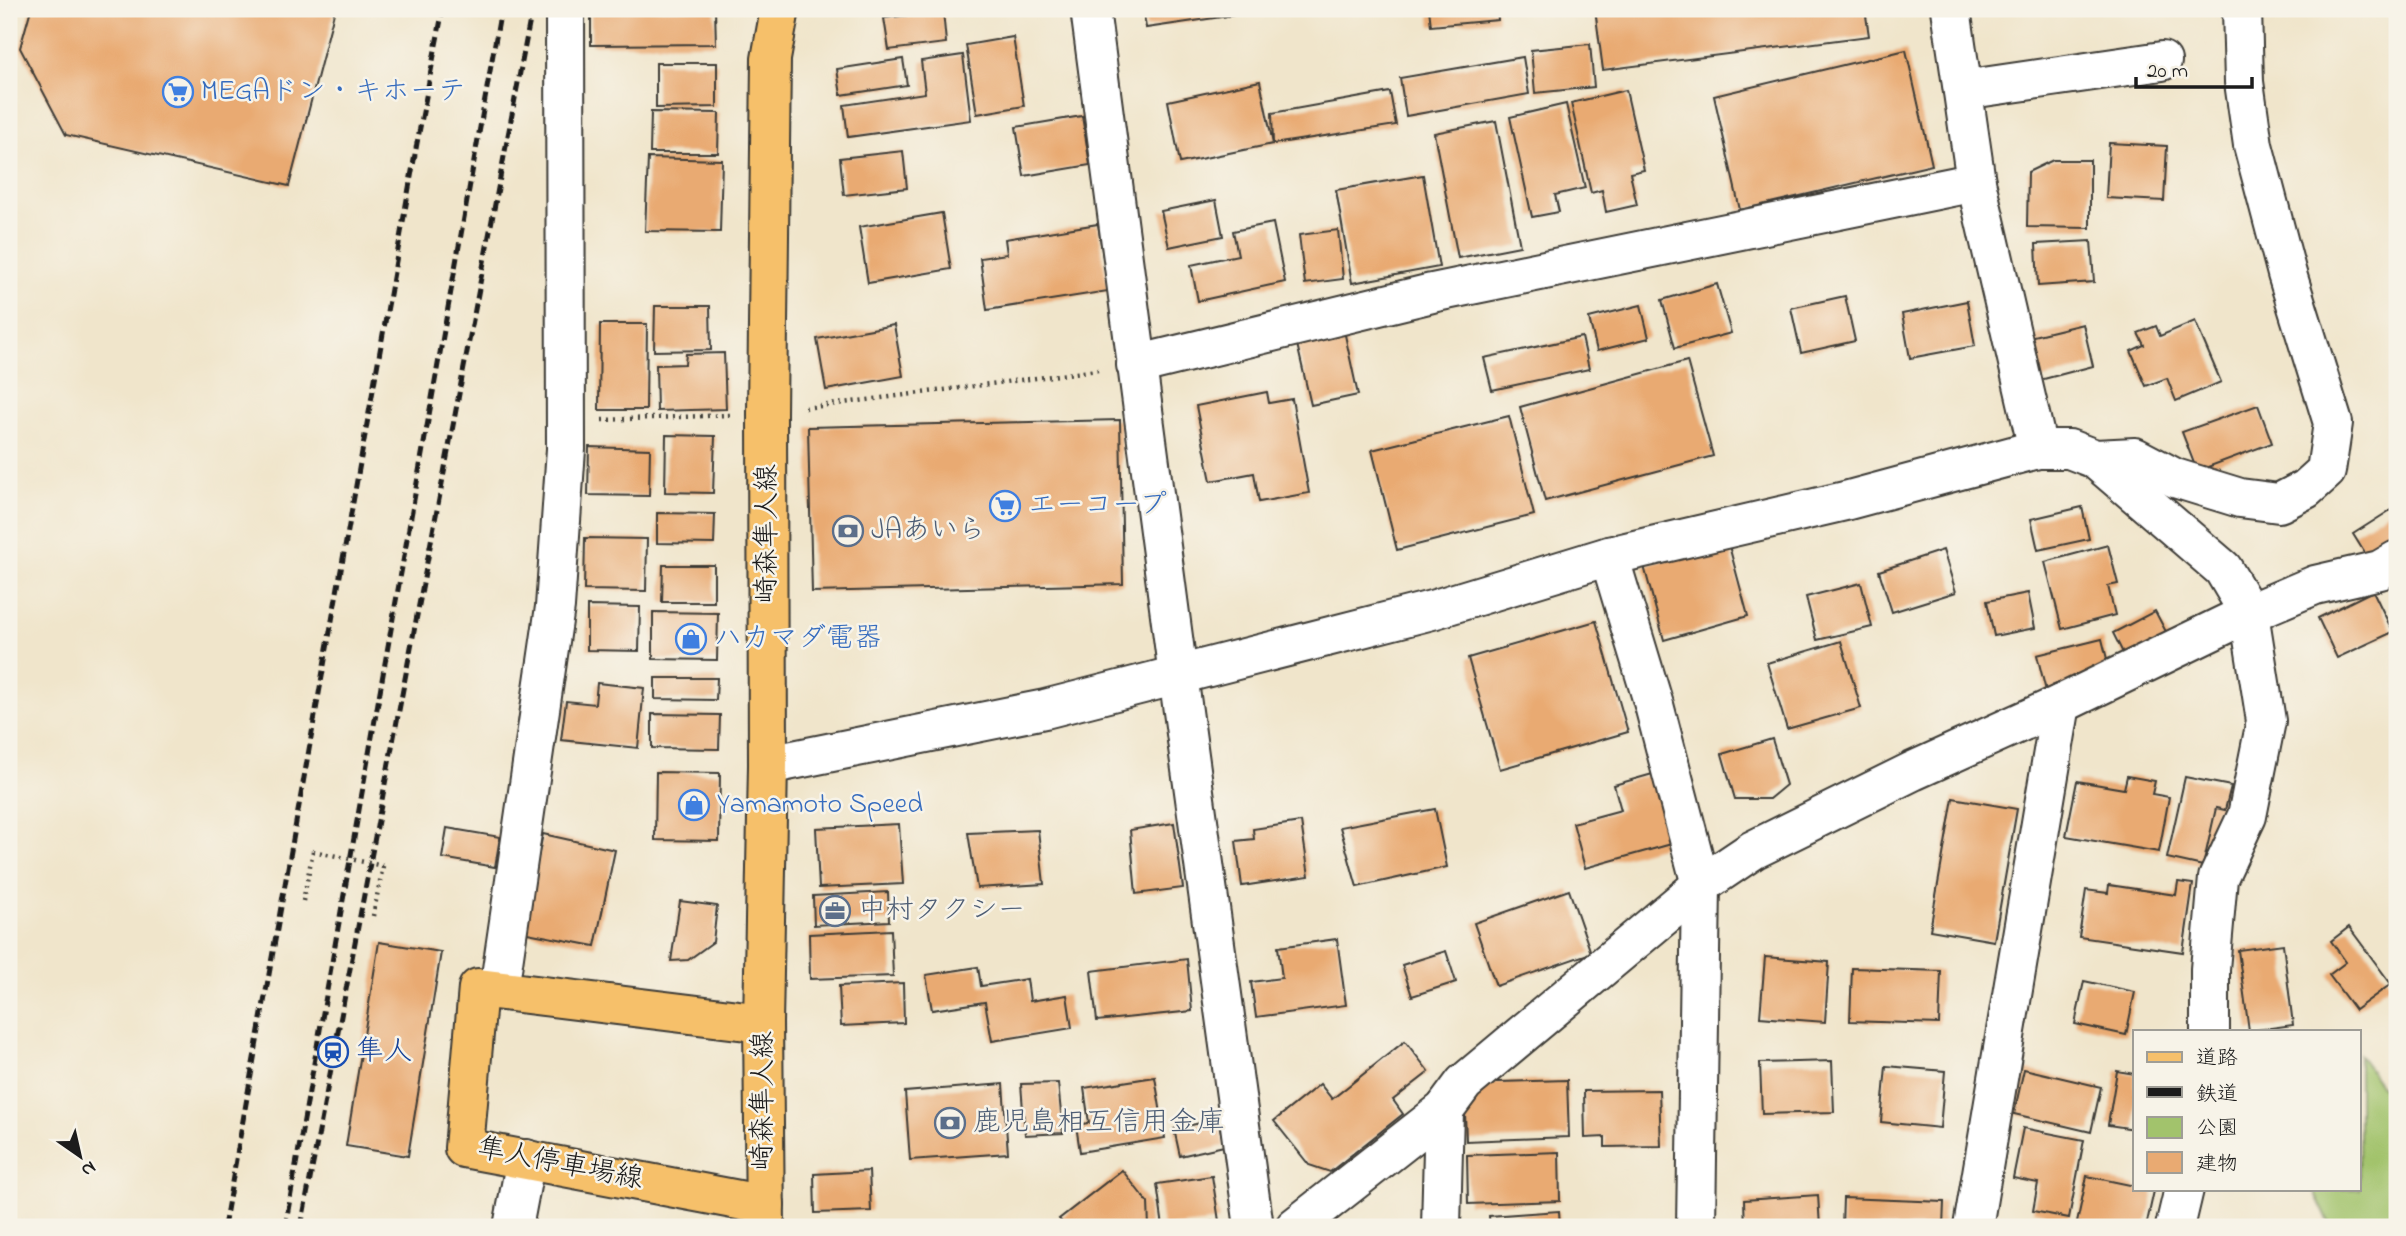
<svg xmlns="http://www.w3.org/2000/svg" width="2406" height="1236" font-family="'Indie Flower','Klee One',sans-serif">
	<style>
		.green { fill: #a2c36c; stroke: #5f7044; stroke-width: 2 }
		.building { fill: #e9aa72 }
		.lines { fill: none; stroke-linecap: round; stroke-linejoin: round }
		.minor-casing { stroke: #3c3a36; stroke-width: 42 }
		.major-casing { stroke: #3c3a36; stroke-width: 42 }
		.path { stroke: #3c3a36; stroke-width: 4.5; stroke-dasharray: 2 5; stroke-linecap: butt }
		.minor { stroke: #fff; stroke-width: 38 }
		.major { stroke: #f6c06b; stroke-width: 38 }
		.rail { stroke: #1c1c1c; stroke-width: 5; stroke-dasharray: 10 5; stroke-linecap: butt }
		.path-bridge { stroke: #3c3a36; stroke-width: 4.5; stroke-dasharray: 2 5; stroke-linecap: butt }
		.labels { text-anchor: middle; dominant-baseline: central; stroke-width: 5; stroke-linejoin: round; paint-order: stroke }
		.shop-label { font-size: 28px; fill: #366cbe; stroke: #f7f3e8; text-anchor: start }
		.service-label { font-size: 28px; fill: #4e5e75; stroke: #f7f3e8; text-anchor: start }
		.street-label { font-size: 28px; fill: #1c1c1c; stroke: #f7f3e8 }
		.transit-label { font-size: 28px; fill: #164399; stroke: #f7f3e8; text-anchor: start }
	</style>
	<rect width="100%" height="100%" fill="#f7f3e8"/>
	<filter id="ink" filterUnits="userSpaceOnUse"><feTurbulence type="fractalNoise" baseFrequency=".0143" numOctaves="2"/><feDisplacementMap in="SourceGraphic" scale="14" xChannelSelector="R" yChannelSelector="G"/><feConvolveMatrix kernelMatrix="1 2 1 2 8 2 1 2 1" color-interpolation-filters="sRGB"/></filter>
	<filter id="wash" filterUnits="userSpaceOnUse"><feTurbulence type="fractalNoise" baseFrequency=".00686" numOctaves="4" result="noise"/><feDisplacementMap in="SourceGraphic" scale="28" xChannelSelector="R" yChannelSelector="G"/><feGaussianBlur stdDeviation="1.57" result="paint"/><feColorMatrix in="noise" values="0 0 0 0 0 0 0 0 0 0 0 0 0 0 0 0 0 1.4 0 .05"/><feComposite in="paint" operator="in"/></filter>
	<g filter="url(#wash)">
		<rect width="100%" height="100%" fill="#f0e5cb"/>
		<polygon class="green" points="2359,1055 2397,1108 2397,1227 2331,1227 2313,1189 2359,1189"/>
		<g id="blocks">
			<g class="building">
				<polygon points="31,9 335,9 289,186 66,135 20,48"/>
				<polygon points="591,9 715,9 716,44 591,45"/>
				<polygon points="1143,9 1256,9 1256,12 1146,28"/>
				<polygon points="1429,9 1497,9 1498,20 1431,26"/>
				<polygon points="1595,9 1865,9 1869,36 1603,70"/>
				<polygon points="943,11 946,43 889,50 884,18"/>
				<polygon points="1013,37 1024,106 977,114 966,45"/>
				<polygon points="1590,44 1594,87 1535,93 1531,50"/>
				<polygon points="1906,50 1932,165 1740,210 1714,96"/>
				<polygon points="963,55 971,120 848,137 844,105 925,93 921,61"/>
				<polygon points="1523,57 1529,94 1406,116 1400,78"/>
				<polygon points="903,59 907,85 841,95 837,69"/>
				<polygon points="656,63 717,63 717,107 656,108"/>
				<polygon points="1260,81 1273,144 1180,163 1168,101"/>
				<polygon points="1626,90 1644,170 1630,173 1637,205 1606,212 1602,190 1591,193 1571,103"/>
				<polygon points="1390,92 1396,125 1273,144 1272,113"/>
				<polygon points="1566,104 1585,188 1555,195 1559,212 1532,217 1510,117"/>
				<polygon points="651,112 719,113 718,153 650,153"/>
				<polygon points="1082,116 1090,165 1024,176 1016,127"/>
				<polygon points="1496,121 1520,246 1458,258 1434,133"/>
				<polygon points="2109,143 2167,146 2164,201 2106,198"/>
				<polygon points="903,151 907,188 844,195 840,158"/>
				<polygon points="648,158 722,160 720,232 645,231"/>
				<polygon points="2053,160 2090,160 2090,228 2027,227 2028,172"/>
				<polygon points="1423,175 1439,267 1352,283 1336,190"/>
				<polygon points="1216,200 1223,236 1169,247 1161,211"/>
				<polygon points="942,213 951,269 868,283 859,227"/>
				<polygon points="1273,223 1285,282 1198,301 1191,265 1238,255 1233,231"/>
				<polygon points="1098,224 1108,291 987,310 980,258 1007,254 1005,239"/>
				<polygon points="1338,230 1343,279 1305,284 1299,235"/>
				<polygon points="2091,241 2094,282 2038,286 2036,244"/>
				<polygon points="1717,284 1731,333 1675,348 1662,300"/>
				<polygon points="1845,296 1855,341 1801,353 1791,308"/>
				<polygon points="1967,301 1975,346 1910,358 1902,314"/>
				<polygon points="1641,305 1649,338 1597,351 1589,318"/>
				<polygon points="655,306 710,306 711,350 654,351"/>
				<polygon points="1342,321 1358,395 1311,405 1294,331"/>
				<polygon points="2195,321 2221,382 2176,401 2167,378 2146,386 2131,351 2144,345 2138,333 2156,326 2160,336"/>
				<polygon points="600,324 647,324 646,410 599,410"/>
				<polygon points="2083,324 2093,366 2040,380 2029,337"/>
				<polygon points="894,325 903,376 826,390 817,339"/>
				<polygon points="1582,337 1589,369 1492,390 1484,358"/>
				<polygon points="724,353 726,409 657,411 656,365 685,364 686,354"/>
				<polygon points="1687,361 1713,456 1545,501 1520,407"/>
				<polygon points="1267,392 1269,403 1292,399 1309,493 1259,502 1254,473 1211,481 1196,406"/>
				<polygon points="2258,405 2272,443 2197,471 2182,432"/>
				<polygon points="1509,416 1534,515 1397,550 1372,450"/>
				<polygon points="1120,420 1123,584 812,592 808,427"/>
				<polygon points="666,435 715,436 713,493 665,492"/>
				<polygon points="589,447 650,449 649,496 588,495"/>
				<polygon points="2397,506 2397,547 2371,563 2353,534"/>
				<polygon points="2082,507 2089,539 2038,550 2031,519"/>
				<polygon points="657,513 715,514 714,544 657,543"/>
				<polygon points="585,538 647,539 646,591 584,590"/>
				<polygon points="1728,542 1748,616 1664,640 1644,566"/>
				<polygon points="2108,545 2118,584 2108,586 2115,615 2062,629 2045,562"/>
				<polygon points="1943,550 1956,592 1892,612 1879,571"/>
				<polygon points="663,565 714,565 714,602 662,602"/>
				<polygon points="1861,583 1872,627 1817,640 1806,597"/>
				<polygon points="2373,591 2393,632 2337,658 2318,618"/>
				<polygon points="2028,593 2035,628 1994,636 1987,601"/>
				<polygon points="587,606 640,607 639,651 587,650"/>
				<polygon points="2155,611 2172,643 2129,665 2113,633"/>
				<polygon points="653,612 718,613 717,660 653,659"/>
				<polygon points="1596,621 1628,732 1500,769 1468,658"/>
				<polygon points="2102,639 2112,679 2047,695 2037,655"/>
				<polygon points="1841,641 1861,708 1787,729 1767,663"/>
				<polygon points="655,678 717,678 716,700 655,699"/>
				<polygon points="597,683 644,688 638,748 561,740 566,701 595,704"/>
				<polygon points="652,714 720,715 719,749 652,748"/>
				<polygon points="1772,739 1786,785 1769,799 1735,799 1722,754"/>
				<polygon points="656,772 720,773 719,841 655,840"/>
				<polygon points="1656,773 1675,843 1585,868 1573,823 1621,810 1614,785"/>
				<polygon points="2127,776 2155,781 2152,794 2169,797 2159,852 2066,836 2077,781 2124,789"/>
				<polygon points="2185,777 2231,786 2225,810 2216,808 2203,866 2167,858"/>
				<polygon points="1953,798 2017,809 1994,941 1930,930"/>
				<polygon points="1435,809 1447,867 1357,887 1340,827"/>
				<polygon points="1301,822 1309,876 1242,886 1236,841 1254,839 1253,829"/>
				<polygon points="1174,823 1183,888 1136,894 1130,830"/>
				<polygon points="899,824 903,884 819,888 816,828"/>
				<polygon points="447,828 500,837 495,867 442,858"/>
				<polygon points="1038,830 1044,884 977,888 968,833"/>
				<polygon points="543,834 615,850 595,946 522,932"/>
				<polygon points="2178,882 2193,884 2183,952 2079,937 2086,890 2108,893 2109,885 2176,895"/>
				<polygon points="1569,890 1591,953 1496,986 1474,923"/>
				<polygon points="888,892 889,921 814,925 813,896"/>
				<polygon points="680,901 717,906 713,942 688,960 671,961"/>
				<polygon points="2349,927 2391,984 2355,1010 2329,975 2346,962 2331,941"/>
				<polygon points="891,930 893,976 810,979 809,934"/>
				<polygon points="1337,939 1346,1005 1256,1017 1251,982 1282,978 1278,947"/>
				<polygon points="379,942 441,952 408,1156 346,1146"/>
				<polygon points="2283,944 2293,1025 2249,1031 2238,950"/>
				<polygon points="1446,951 1456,982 1412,996 1402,965"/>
				<polygon points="1765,957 1829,962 1825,1022 1760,1017"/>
				<polygon points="1187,959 1192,1011 1097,1021 1091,971"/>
				<polygon points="978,967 981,986 1027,979 1030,1001 1067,995 1072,1028 992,1041 985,1002 932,1010 926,975"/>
				<polygon points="1852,968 1941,971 1939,1024 1850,1021"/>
				<polygon points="2084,981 2135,992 2126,1035 2075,1024"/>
				<polygon points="903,983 904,1023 841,1026 839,986"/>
				<polygon points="1405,1041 1429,1072 1393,1100 1403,1114 1330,1172 1309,1165 1274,1121 1320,1084 1332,1099"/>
				<polygon points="1832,1061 1834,1112 1762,1114 1760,1063"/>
				<polygon points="1886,1066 1945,1071 1940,1128 1881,1122"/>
				<polygon points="2024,1069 2101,1087 2091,1132 2014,1114"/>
				<polygon points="2117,1071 2135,1074 2135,1129 2108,1125"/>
				<polygon points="1155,1077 1165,1138 1080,1152 1076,1125 1089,1123 1084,1088"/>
				<polygon points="1567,1080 1569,1137 1466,1141 1464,1083"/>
				<polygon points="1058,1083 1063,1133 1025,1135 1021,1084"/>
				<polygon points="1003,1084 1008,1153 910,1160 905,1092"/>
				<polygon points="1659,1090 1661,1146 1605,1147 1605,1137 1585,1138 1584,1091"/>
				<polygon points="1218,1119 1224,1146 1180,1156 1174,1129"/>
				<polygon points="2023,1128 2084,1140 2069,1218 2033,1211 2038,1183 2013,1178"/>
				<polygon points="1559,1152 1560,1201 1468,1204 1467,1155"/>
				<polygon points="1122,1170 1148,1203 1149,1227 1066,1227 1059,1219"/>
				<polygon points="869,1171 871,1211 815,1213 814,1174"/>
				<polygon points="1212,1176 1219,1221 1163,1227 1157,1184"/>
				<polygon points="2087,1176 2135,1186 2135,1189 2154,1191 2146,1227 2098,1227 2077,1223"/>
				<polygon points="1818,1195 1820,1227 1745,1227 1744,1200"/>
				<polygon points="1843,1198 1944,1202 1943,1227 1842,1227"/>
				<polygon points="1559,1211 1560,1227 1490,1227 1489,1216"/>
			</g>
		</g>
	</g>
	<g filter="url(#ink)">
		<use href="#blocks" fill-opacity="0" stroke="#3c3a36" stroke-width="2"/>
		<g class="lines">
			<g class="minor-casing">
				<g id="minor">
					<polyline points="1090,9 1178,675 1254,1227"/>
					<polyline points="1951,9 1976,182 2038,449"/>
					<polyline points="1963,90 2162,61"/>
					<polyline points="1136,365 1432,293 1976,182"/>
					<polyline points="2095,459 2135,457 2175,478 2240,498 2279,503 2306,489 2326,471 2333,423 2287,274 2253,145 2244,82 2242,9"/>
					<polyline points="1609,556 1654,705 1701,885 1696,1227"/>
					<polyline points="768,765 1045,709 1432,610 1609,556 1845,501 2038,449 2069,449 2095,459 2223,569 2249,613 2266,721 2247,816 2218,878 2210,969 2210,1031"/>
					<polyline points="499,990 555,607 566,449 565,9"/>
					<polyline points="513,1227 526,1159"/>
					<polyline points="1295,1227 1444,1110 1464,1083 1701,885 1753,850 1913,771 2061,704 2249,613 2315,585 2380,570 2397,560"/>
					<polyline points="1441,1227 1444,1110"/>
					<polyline points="1973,1227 2061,704"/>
					<polyline points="2175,1227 2184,1189"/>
				</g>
			</g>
			<g class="major-casing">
				<g id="major">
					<polyline points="763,1023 478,988 464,1148 765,1205"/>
					<polyline points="765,1227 763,1023 768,765 767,413 771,59 780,9"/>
				</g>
			</g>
			<g class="path">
				<polyline points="805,408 1098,370"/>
				<polyline points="602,420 730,415"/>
				<polyline points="303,901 313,851"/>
				<polyline points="373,916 383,866"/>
			</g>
			<use href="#minor" class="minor"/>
			<use href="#major" class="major"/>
			<g class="rail">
				<polyline points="224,1227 417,143 443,9"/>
				<polyline points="285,1227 501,9"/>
				<polyline points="301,1227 532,9"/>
			</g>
			<polyline class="path-bridge" points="313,851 383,866"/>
		</g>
	</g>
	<defs>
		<g id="supermarket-ring" transform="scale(1.575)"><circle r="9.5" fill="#f7f3e8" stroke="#3f7fe0" stroke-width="1.5"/><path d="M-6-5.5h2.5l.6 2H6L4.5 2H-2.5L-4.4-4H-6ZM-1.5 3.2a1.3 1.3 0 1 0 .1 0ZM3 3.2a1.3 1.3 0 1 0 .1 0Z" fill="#3f7fe0"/></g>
		<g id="bank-ring" transform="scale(1.575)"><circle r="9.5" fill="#f7f3e8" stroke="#5c6f8a" stroke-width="1.5"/><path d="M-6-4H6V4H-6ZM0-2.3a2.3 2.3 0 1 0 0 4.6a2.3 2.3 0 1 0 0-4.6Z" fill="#5c6f8a"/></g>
		<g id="shop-ring" transform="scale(1.575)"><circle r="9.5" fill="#f7f3e8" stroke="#3f7fe0" stroke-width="1.5"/><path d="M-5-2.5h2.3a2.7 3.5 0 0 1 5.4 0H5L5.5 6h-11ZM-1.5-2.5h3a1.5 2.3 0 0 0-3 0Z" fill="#3f7fe0"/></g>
		<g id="office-ring" transform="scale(1.575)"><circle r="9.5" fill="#f7f3e8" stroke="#5c6f8a" stroke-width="1.5"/><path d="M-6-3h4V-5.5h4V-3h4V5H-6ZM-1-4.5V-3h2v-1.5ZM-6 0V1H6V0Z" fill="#5c6f8a"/></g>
		<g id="station-ring" transform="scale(1.575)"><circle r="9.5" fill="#f7f3e8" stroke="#1a4fb4" stroke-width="1.5"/><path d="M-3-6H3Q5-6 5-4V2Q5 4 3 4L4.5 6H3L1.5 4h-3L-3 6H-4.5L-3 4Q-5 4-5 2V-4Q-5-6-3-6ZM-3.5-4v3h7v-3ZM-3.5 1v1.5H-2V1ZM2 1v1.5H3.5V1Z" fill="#1a4fb4"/></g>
	</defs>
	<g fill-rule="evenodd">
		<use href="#supermarket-ring" x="178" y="92"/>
		<use href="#supermarket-ring" x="1005" y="506"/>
		<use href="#bank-ring" x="848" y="531"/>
		<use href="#shop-ring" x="691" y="639"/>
		<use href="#shop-ring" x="694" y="805"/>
		<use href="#office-ring" x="835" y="911"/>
		<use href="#station-ring" x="333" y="1052"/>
		<use href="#bank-ring" x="950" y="1123"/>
	</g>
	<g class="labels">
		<g class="shop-label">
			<text x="201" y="92">MEGAドン・キホーテ</text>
			<text x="1028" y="506">エーコープ</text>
			<text x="714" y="639">ハカマダ電器</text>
			<text x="717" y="805">Yamamoto Speed</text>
		</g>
		<g class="service-label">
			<text x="871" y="531">JAあいら</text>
			<text x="858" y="911">中村タクシー</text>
			<text x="973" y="1123">鹿児島相互信用金庫</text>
		</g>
		<g class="street-label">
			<text transform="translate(768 534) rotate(-90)">崎森隼人線</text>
			<text transform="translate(764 1101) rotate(-90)">崎森隼人線</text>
			<text transform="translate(560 1165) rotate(11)">隼人停車場線</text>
		</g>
		<g class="transit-label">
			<text x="356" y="1052">隼人</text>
		</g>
	</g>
	<rect width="2406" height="1236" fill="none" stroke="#f7f3e8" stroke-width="35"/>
	<rect x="2133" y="1030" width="228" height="161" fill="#f7f3e8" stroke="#9f9d96" stroke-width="2"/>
	<rect x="2147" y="1052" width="35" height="10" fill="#f6c06b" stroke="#9f9d96" stroke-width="2"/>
	<text x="2196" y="1064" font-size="21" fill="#1c1c1c">道路</text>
	<rect x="2147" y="1087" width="35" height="10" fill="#1c1c1c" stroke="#9f9d96" stroke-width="2"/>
	<text x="2196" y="1100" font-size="21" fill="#1c1c1c">鉄道</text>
	<rect x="2147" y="1117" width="35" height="21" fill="#a2c36c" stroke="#9f9d96" stroke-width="2"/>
	<text x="2196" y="1134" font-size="21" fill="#1c1c1c">公園</text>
	<rect x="2147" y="1152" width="35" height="21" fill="#e9aa72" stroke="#9f9d96" stroke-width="2"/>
	<text x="2196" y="1170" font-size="21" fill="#1c1c1c">建物</text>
	<g transform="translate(80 1156) rotate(146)" stroke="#f7f3e8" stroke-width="5" paint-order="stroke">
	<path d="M0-5L12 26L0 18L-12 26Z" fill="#1c1c1c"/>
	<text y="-10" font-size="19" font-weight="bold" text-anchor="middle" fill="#1c1c1c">N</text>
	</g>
	<path d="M2136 77v10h116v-10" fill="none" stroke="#1c1c1c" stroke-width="3.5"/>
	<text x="2147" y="77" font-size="21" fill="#1c1c1c" stroke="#f7f3e8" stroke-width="5" paint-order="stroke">20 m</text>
</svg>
